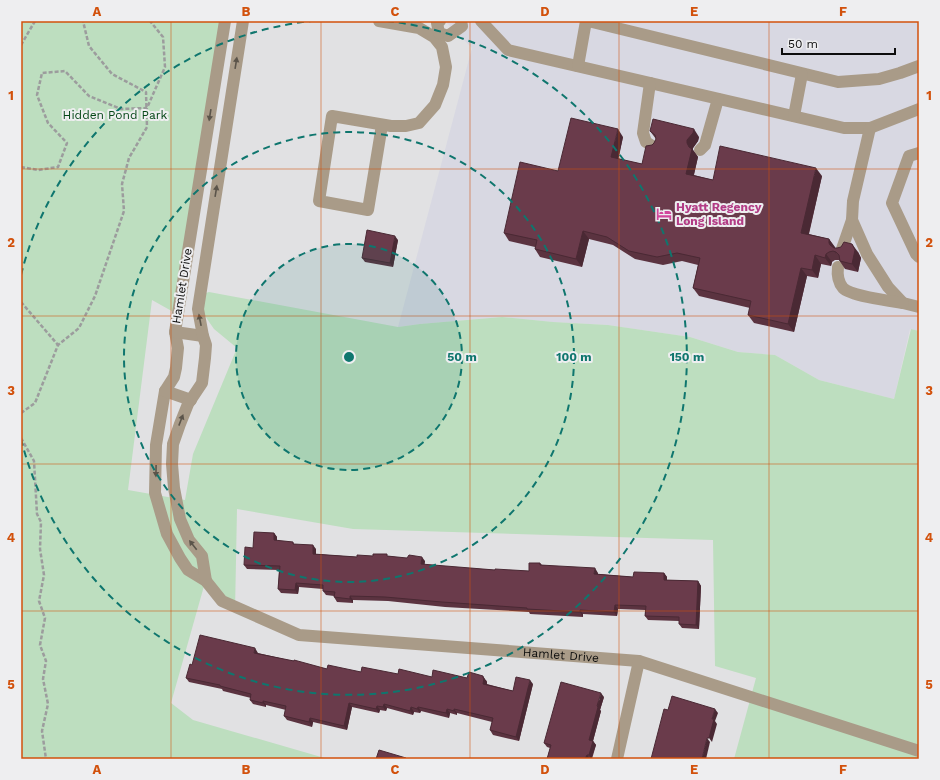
<svg xmlns="http://www.w3.org/2000/svg" width="940" height="780" font-family="'Work Sans',sans-serif">
	<style>
		.built { fill: #d8d8e2 }
		.green { fill: #bddebf }
		.lines { fill: none; stroke-linecap: round; stroke-linejoin: round }
		.path { stroke: #9c9c9d; stroke-width: 2.5; stroke-dasharray: 4 2; stroke-linecap: butt }
		.minor { stroke: #a99b88; stroke-width: 12 }
		.wall { fill: #5b3340 }
		.shaded-wall { fill: #4a2934 }
		.building { fill: #6a3b4b; stroke: #4a2934 }
		.oneway { fill: #5b544a }
		.grid { fill: none; stroke: #d2510c; stroke-width: 1; stroke-opacity: 0.55 }
		.ring { fill: none; stroke: #0f766e; stroke-width: 2; stroke-dasharray: 7 5 }
		.labels { text-anchor: middle; dominant-baseline: central; stroke-width: 4; stroke-linejoin: round; paint-order: stroke }
		.park-label { font-size: 12px; fill: #054717; stroke: #eeeef0 }
		.hotel-label { font-size: 12px; font-weight: bold; fill: #b23c85; stroke: #eeeef0; text-anchor: start }
		.street-label { font-size: 12px; fill: #0d0d0d; stroke: #eeeef0 }
		.centre { fill: #0f766e; stroke: #eeeef0; stroke-width: 2 }
		.ring-label { font-size: 12px; text-anchor: middle; font-weight: bold; fill: #0f766e; stroke: #eeeef0; stroke-width: 4; stroke-linejoin: round; paint-order: stroke }
		.neatline { fill: none; stroke: #d2510c; stroke-width: 1.5 }
		.grid-label { font-size: 13px; text-anchor: middle; font-weight: bold; fill: #d2510c }
	</style>
	<rect width="100%" height="100%" fill="#e1e1e3"/>
	<polygon class="built" points="445,21 919,21 919,331 910,329 894,399 819,380 775,355 738,352 690,337 608,325 553,322 502,317 420,324 398,327 472,48"/>
	<polygon class="green" points="21,21 225,21 177,314 152,300 128,490 185,500 193,454 237,348 214,329 194,300 203,294 209,292 398,327 420,324 502,317 553,322 608,325 690,337 738,352 775,355 819,380 894,399 911,329 919,331 919,759 734,759 756,678 715,666 713,540 353,529 237,509 235,611 204,586 171,703 193,720 328,759 21,759"/>
	<g class="lines">
		<g class="path">
			<polyline points="21,45 35,21"/>
			<polyline points="21,167 38,170 58,167 67,143 48,123 37,95 42,73 65,71 89,96 121,109 147,108 165,67 163,37 150,21"/>
			<polyline points="21,302 58,345"/>
			<polyline points="21,413 35,403 58,345 79,328 95,296 124,211 122,184 129,158 147,127 146,92 112,74 89,46 83,21"/>
			<polyline points="21,438 34,461 37,514 41,522 40,549 44,575 39,601 45,618 40,645 46,661 43,679 48,704 42,731 46,759"/>
		</g>
		<g class="minor">
			<path id="s1" d="M225,21L175,332L178,348L176,368L174,377L165,391L156,445L155,493L167,534L180,558L188,570L206,581L222,601L299,635L639,661L919,751"/>
			<polyline points="379,21 419,28 434,37 442,47 446,67 443,85 435,105 419,123 406,126 391,126 332,116 319,201 368,210 382,125"/>
			<polyline points="481,21 508,50 844,128 870,128 919,109"/>
			<polyline points="588,21 838,82 879,79 900,73 919,66"/>
			<polyline points="439,33 448,36 462,26 461,21"/>
			<polyline points="439,33 437,23 440,21"/>
			<polyline points="578,66 586,21"/>
			<polyline points="650,83 643,133 646,142 654,147"/>
			<polyline points="794,116 802,74"/>
			<polyline points="870,128 853,201 852,220 867,254 888,287 903,303 919,307"/>
			<polyline points="700,150 705,145 718,99"/>
			<polyline points="919,153 909,156 892,203 916,254 919,257"/>
			<polyline points="842,249 852,220"/>
			<path d="M838,267C837,275 838,282 843,288C851,296 890,301 903,303"/>
			<polyline points="175,332 203,336"/>
			<polyline points="165,391 191,400"/>
			<polyline points="206,581 202,556 189,540 180,519 174,488 172,464 173,444 180,424 188,404 202,383 205,358 206,345 203,336 198,309 243,21"/>
			<polyline points="617,759 639,661"/>
		</g>
	</g>
	<g class="wall">
		<polygon points="650,131 699,137 698,141 693,148 693,150 698,157 694,175 713,180 822,176 809,234 829,239 835,248 858,252 861,258 858,272 845,269 839,260 835,260 832,262 831,266 821,264 818,278 807,276 794,332 754,323 748,315 750,308 699,296 693,288 698,265 682,261 663,265 635,259 613,245 589,239 582,267 540,257 535,249 535,247 509,241 504,233 558,171 623,137 618,159 642,164 652,145 654,143 656,139"/>
		<polygon points="398,240 393,267 365,262 362,258"/>
		<polygon points="274,533 277,537 277,541 293,542 294,544 316,549 316,554 357,557 373,556 388,556 425,561 424,565 495,570 529,571 540,563 542,565 598,573 598,574 633,577 664,573 667,577 667,580 698,581 701,586 699,629 682,628 679,624 679,621 648,620 645,616 645,610 618,609 617,616 583,614 583,617 530,614 529,612 445,607 388,601 353,600 353,603 337,602 334,597 334,596 326,595 323,591 323,589 299,587 298,594 281,593 278,589 279,570 247,569 244,565 253,548"/>
		<polygon points="258,653 327,669 361,672 398,674 432,677 467,678 486,680 487,682 487,684 513,691 533,684 519,741 493,735 490,730 492,722 457,713 457,715 450,713 449,718 421,711 420,713 414,712 413,715 387,708 386,711 380,710 379,713 352,707 347,730 313,722 312,727 287,720 284,716 286,710 266,705 266,707 253,704 250,700 251,698 223,691 222,689 189,682 186,678 192,665"/>
		<polygon points="604,697 600,710 601,711 593,741 596,745 592,759 547,759 550,748 547,747 544,743"/>
	</g>
	<g class="shaded-wall">
		<polygon points="618,129 623,137 617,166 611,157"/>
		<polygon points="694,129 699,137 698,141 693,148 693,150 698,157 692,182 686,174 687,140"/>
		<polygon points="816,168 822,176 807,241 801,233"/>
		<polygon points="583,231 589,239 582,267 576,259"/>
		<polygon points="395,236 398,240 393,267 390,263"/>
		<polygon points="829,239 835,247 835,251 836,254 829,243"/>
		<polygon points="852,244 858,252 861,258 858,272 852,264"/>
		<polygon points="826,254 832,262 831,266 825,258"/>
		<polygon points="815,255 821,264 818,278 812,270"/>
		<polygon points="801,268 807,276 794,332 788,324"/>
		<polygon points="274,533 277,537 277,545 274,540"/>
		<polygon points="313,545 316,549 316,558 313,554"/>
		<polygon points="422,557 425,561 424,569 421,564"/>
		<polygon points="595,568 598,573 597,578 594,574"/>
		<polygon points="664,573 667,577 667,584 664,580"/>
		<polygon points="698,581 701,586 699,629 696,625"/>
		<polygon points="296,583 299,587 298,594 295,590"/>
		<polygon points="350,596 353,600 353,603 350,599"/>
		<polygon points="615,605 618,609 617,616 614,612"/>
		<polygon points="580,610 583,614 583,617 580,612"/>
		<polygon points="255,648 258,653 257,657 254,653"/>
		<polygon points="483,676 487,682 486,688 483,684"/>
		<polygon points="530,680 533,684 519,741 516,737"/>
		<polygon points="601,693 604,697 600,710 601,711 593,741 596,745 591,759 589,755 589,740"/>
		<polygon points="263,701 266,705 266,707 263,703"/>
		<polygon points="349,703 352,707 347,730 344,726"/>
		<polygon points="384,704 387,708 386,711 383,707"/>
		<polygon points="377,706 380,710 379,713 376,709"/>
		<polygon points="411,707 414,712 413,715 410,711"/>
		<polygon points="418,707 421,711 420,713 417,709"/>
		<polygon points="447,709 450,713 449,718 446,713"/>
		<polygon points="454,709 457,713 457,715 454,711"/>
		<polygon points="715,709 718,713 715,721 717,724 712,742 709,738 712,719"/>
		<polygon points="310,718 313,722 312,727 309,722"/>
		<polygon points="707,738 710,742 706,759 702,759"/>
		<polygon points="587,755 590,759 585,759"/>
	</g>
	<g class="building">
		<polygon points="571,118 618,129 611,157 642,164 646,146 652,145 654,143 656,139 655,135 650,131 653,119 694,129 693,133 687,140 687,143 689,147 692,149 686,174 713,180 720,146 816,168 801,233 829,239 829,243 830,245 834,248 837,248 841,247 844,242 852,244 855,250 852,264 840,261 839,255 836,252 833,251 829,252 826,254 825,258 815,255 812,270 801,268 788,324 748,315 751,301 693,288 700,258 677,253 657,257 629,251 607,237 583,231 576,259 535,249 537,240 504,233 520,162 558,171"/>
		<polygon points="367,230 395,236 390,263 362,258"/>
		<polygon points="254,532 274,533 274,540 293,542 293,544 313,545 313,554 357,557 357,555 373,556 373,554 387,554 387,556 407,558 409,555 422,557 421,564 495,570 495,569 529,571 529,563 540,563 540,565 595,568 594,574 633,577 634,572 664,573 664,580 698,581 696,625 679,624 679,617 645,616 646,606 615,605 614,612 580,610 580,612 527,609 527,608 442,602 385,597 350,596 350,599 334,597 335,592 323,591 323,585 296,583 295,590 278,589 280,566 244,565 245,547 253,548"/>
		<polygon points="200,635 255,648 254,653 294,661 294,660 327,669 328,665 361,672 362,667 398,674 399,669 432,677 433,670 467,678 469,672 483,676 483,678 484,678 483,684 513,691 516,677 530,680 516,737 490,730 493,718 454,709 454,711 447,709 446,713 418,707 417,709 411,707 410,711 384,704 383,707 377,706 376,709 349,703 344,726 310,718 309,722 284,716 286,706 263,701 263,703 250,700 251,694 220,686 220,685 186,678 190,664 192,665"/>
		<polygon points="561,682 601,693 597,706 598,707 589,740 593,741 589,755 587,755 585,759 547,759 551,745 544,743"/>
		<polygon points="672,696 715,709 712,719 714,719 709,738 707,738 702,759 651,759 664,709 668,710"/>
		<polygon points="379,750 406,758 405,759 376,759"/>
	</g>
	<defs><path id="oneway-solid" d="M-6-.8H1V-3.2L6.5 0L1 3.2V.8H-6Z"/></defs>
	<g class="oneway">
		<use href="#oneway-solid" transform="translate(236 63) rotate(-81)"/>
		<use href="#oneway-solid" transform="translate(210 115) rotate(99)"/>
		<use href="#oneway-solid" transform="translate(216 191) rotate(-81)"/>
		<use href="#oneway-solid" transform="translate(200 320) rotate(-101)"/>
		<use href="#oneway-solid" transform="translate(181 420) rotate(-69)"/>
		<use href="#oneway-solid" transform="translate(156 471) rotate(91)"/>
		<use href="#oneway-solid" transform="translate(193 545) rotate(-128)"/>
	</g>
	<path class="grid" d="M171,21V759M321,21V759M470,21V759M619,21V759M769,21V759M21,169H919M21,316H919M21,464H919M21,611H919"/>
	<circle cx="349" cy="357" r="113" fill="#0f766e" fill-opacity=".12"/>
	<g class="ring">
		<circle cx="349" cy="357" r="113"/>
		<circle cx="349" cy="357" r="225"/>
		<path d="M21 275A338 338 0 0 1 311 21M387 21A338 338 0 1 1 21 439"/>
	</g>
	<defs>
		<g id="hotel-bare" transform="scale(1.2)"><path d="M-6-4.5h1.5V1H6V5H4.5V3h-9V5H-6ZM-4 0a1.8 1.8 0 1 1 3.6 0ZM.5 0V-2.5h3Q6-2.5 6 0Z" fill="#d1479c" stroke="#eeeef0" stroke-width="2.5" paint-order="stroke"/></g>
	</defs>
	<g fill-rule="evenodd">
		<use href="#hotel-bare" x="664" y="214"/>
	</g>
	<g class="labels">
		<g class="park-label">
			<text x="115" y="115">Hidden Pond Park</text>
		</g>
		<g class="hotel-label">
			<text x="676" y="207">Hyatt Regency<tspan x="676" dy="14">Long Island</tspan></text>
		</g>
		<g class="street-label">
			<text transform="translate(182 286) rotate(-81)">Hamlet Drive</text>
			<text stroke="none"><textPath href="#s1" startOffset="958">Hamlet Drive</textPath></text>
		</g>
	</g>
	<circle cx="349" cy="357" r="6" class="centre"/>
	<g class="ring-label">
		<text x="462" y="361">50 m</text>
		<text x="574" y="361">100 m</text>
		<text x="687" y="361">150 m</text>
	</g>
	<rect width="940" height="780" fill="none" stroke="#eeeef0" stroke-width="44"/>
	<path d="M782 48v6h113v-6" fill="none" stroke="#0d0d0d" stroke-width="2"/>
	<text x="788" y="48" font-size="12" fill="#0d0d0d" stroke="#eeeef0" stroke-width="3" paint-order="stroke">50 m</text>
	<rect x="22" y="22" width="896" height="736" class="neatline"/>
	<g class="grid-label">
		<text x="97" y="16">A</text>
		<text x="246" y="16">B</text>
		<text x="395" y="16">C</text>
		<text x="545" y="16">D</text>
		<text x="694" y="16">E</text>
		<text x="843" y="16">F</text>
		<text x="11" y="100">1</text>
		<text x="929" y="100">1</text>
		<text x="11" y="247">2</text>
		<text x="929" y="247">2</text>
		<text x="11" y="395">3</text>
		<text x="929" y="395">3</text>
		<text x="11" y="542">4</text>
		<text x="929" y="542">4</text>
		<text x="11" y="689">5</text>
		<text x="929" y="689">5</text>
		<text x="97" y="774">A</text>
		<text x="246" y="774">B</text>
		<text x="395" y="774">C</text>
		<text x="545" y="774">D</text>
		<text x="694" y="774">E</text>
		<text x="843" y="774">F</text>
	</g>
</svg>
